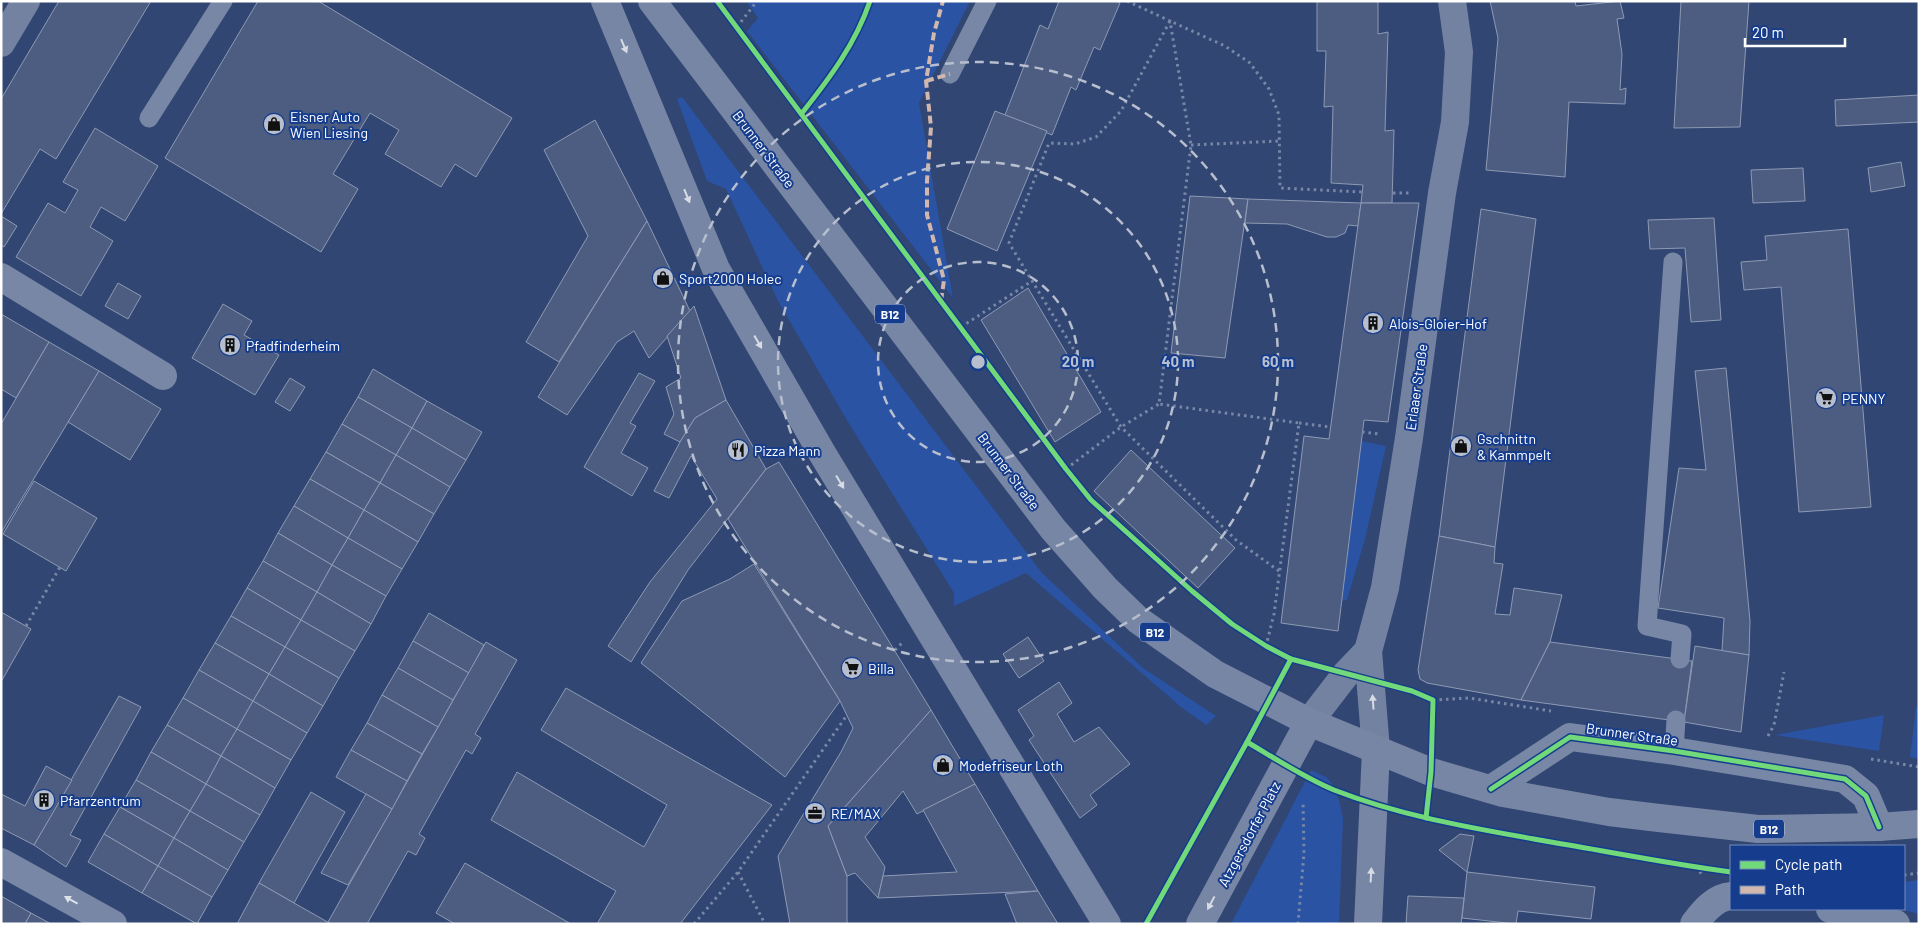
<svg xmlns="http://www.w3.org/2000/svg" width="1920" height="925" font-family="Barlow,sans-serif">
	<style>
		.green { fill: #2a53a4 }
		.building { fill: #4c5d81; stroke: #8d9ab4 }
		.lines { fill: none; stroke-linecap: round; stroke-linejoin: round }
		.path { stroke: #7887a6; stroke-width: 3; stroke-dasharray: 2.5 4; stroke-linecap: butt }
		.lane { stroke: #7887a6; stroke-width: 19 }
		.street { stroke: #7887a6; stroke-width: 28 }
		.secondary { stroke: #7482a2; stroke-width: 28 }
		.primary { stroke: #7886a5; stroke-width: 28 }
		.quiet { stroke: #d1b7ad; stroke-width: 4; stroke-dasharray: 8 4; stroke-linecap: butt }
		.cycleway-casing { stroke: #163d8d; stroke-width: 8 }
		.cycleway { stroke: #71d979; stroke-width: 5 }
		.oneway { fill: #d6dbe4 }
		.oneway2 { fill: #d5dae3 }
		.oneway3 { fill: #dde1e9 }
		.ring { fill: none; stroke: #b7bece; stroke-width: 2.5; stroke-dasharray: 9 6 }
		.labels { text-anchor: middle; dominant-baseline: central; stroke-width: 4; stroke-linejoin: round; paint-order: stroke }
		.shield { fill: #163d8d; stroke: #b9c5dd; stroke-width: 1 }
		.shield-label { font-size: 12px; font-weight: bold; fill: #fff }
		.poi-label { font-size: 14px; fill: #fff; stroke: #163d8d; text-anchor: start }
		.street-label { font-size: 14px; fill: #fff; stroke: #163d8d }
		.centre { fill: #b7bece; stroke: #163d8d; stroke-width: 2.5 }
		.ring-label { font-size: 15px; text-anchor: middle; font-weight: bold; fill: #b7bece; stroke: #163d8d; stroke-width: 4; stroke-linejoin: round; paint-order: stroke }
	</style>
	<rect width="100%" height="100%" fill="#314672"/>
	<g class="green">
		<polygon points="746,1 970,1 919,103 953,298 747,31 758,18"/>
		<polygon points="682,97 1042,573 1143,668 1216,716 1206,725 1181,707 1026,573 954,606 954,593 848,422 778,301 726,189 707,181 677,99"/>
		<polygon points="1361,441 1386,446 1365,539 1347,600 1342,601"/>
		<polygon points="1919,706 1919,759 1910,757 1916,707"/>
		<polygon points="1884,715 1879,751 1775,735"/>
		<polygon points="1311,770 1326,777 1332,784 1339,800 1343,818 1339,924 1231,924"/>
		<polygon points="1919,880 1919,914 1899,909 1904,909 1904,882"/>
	</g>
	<g class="building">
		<polygon points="59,1 151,1 56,159 40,149 1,214 1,99"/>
		<polygon points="258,1 318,1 512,118 476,177 455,164 441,187 385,154 399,130 370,113 333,174 358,189 321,252 165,158"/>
		<polygon points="1059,1 1116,1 1120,3 1100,50 1094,47 1076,90 1071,87 1052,135 1005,115 1040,25 1048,29"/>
		<polygon points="1317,1 1378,1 1378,34 1388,32 1385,131 1394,130 1392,203 1361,203 1363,185 1331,183 1333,106 1324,107 1326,51 1317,51"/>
		<polygon points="1490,1 1575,1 1576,6 1620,1 1624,18 1617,19 1622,54 1620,90 1626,88 1625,104 1569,102 1565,177 1486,170 1498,38"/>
		<polygon points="1681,1 1749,1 1740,127 1674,128"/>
		<polygon points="1919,95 1919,122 1836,126 1835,100"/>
		<polygon points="995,111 1047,131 997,251 947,229"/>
		<polygon points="595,120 647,221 559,362 526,342 588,236 544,150"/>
		<polygon points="95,128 158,166 125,221 101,207 90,227 113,241 81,296 16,257 48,203 65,213 78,190 63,182"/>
		<polygon points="1901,162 1905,186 1871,192 1868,168"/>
		<polygon points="1803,168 1805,201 1753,203 1751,170"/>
		<polygon points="1190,196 1248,199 1225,358 1171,353"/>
		<polygon points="1248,199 1361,203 1358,226 1348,225 1345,233 1336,237 1327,237 1287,224 1245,223"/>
		<polygon points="1361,203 1419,203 1388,422 1364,420 1338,631 1281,623 1304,436 1329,439"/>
		<polygon points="1481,209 1536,219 1495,547 1439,536"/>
		<polygon points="1,216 17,226 4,247 1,245"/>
		<polygon points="1714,218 1721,320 1691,322 1685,248 1650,249 1648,220"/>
		<polygon points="647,221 690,311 649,358 634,331 617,342 567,415 538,397"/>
		<polygon points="1848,229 1871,507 1799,512 1781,287 1744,290 1741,262 1767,260 1765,236"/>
		<polygon points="118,283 141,296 128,319 105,306"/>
		<polygon points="1028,288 1101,412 1055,442 981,320"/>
		<polygon points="223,304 252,321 244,335 279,355 255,395 192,358"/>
		<polygon points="694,306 726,400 695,418 680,442 664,434 674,414 666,387 681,378 667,336"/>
		<polygon points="1,314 49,342 16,398 1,389"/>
		<polygon points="49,342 99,371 1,533 1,424"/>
		<polygon points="1726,368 1750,621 1749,655 1722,651 1724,618 1658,608 1679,468 1706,470 1695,371"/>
		<polygon points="373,369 427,401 412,428 358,397"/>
		<polygon points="99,371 161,409 130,460 68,422"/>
		<polygon points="639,373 655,381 630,423 636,426 621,453 648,468 632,496 584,467"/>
		<polygon points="290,378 305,387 290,411 275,402"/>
		<polygon points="358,397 412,428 396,455 342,424"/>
		<polygon points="726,400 766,469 688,570 631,662 608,646 650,582 717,499 691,456 669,498 654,491 680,442 695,418"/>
		<polygon points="427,401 482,432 466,460 412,428"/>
		<polygon points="342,424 396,455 380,483 326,452"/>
		<polygon points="412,428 466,460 450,487 396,455"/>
		<polygon points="1131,450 1235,548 1198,588 1094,491"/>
		<polygon points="326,452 380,483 364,510 310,479"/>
		<polygon points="396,455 450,487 434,514 380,483"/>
		<polygon points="779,462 931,710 828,826 847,876 847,924 790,924 778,856 841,752 853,728 840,701 728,519 766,469"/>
		<polygon points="310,479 364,510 348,538 294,506"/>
		<polygon points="34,481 97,518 66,571 3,534"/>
		<polygon points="380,483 434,514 418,542 364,510"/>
		<polygon points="294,506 348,538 332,565 278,533"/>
		<polygon points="364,510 418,542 402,569 348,538"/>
		<polygon points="278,533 332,565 317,592 263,561"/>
		<polygon points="1439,536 1495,547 1494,563 1503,564 1495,614 1510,615 1514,588 1562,595 1550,642 1521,700 1427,683 1420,679 1418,670"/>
		<polygon points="348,538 402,569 386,596 332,565"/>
		<polygon points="263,561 317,592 301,620 247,588"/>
		<polygon points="754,564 840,701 785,777 641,663 682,601 730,579"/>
		<polygon points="332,565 386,596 371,624 317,592"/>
		<polygon points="247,588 301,620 285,647 231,616"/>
		<polygon points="317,592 371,624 355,651 301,620"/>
		<polygon points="1,612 31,629 1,682"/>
		<polygon points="429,613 484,645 469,673 413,641"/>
		<polygon points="231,616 285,647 269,674 215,643"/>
		<polygon points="301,620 355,651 339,678 285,647"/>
		<polygon points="1028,637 1044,661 1019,678 1003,654"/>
		<polygon points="413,641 469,673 453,700 398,668"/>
		<polygon points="486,642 517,660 475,734 481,738 472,754 466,750 419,834 425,838 416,855 408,851 367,924 331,924 328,922"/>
		<polygon points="1550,642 1692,661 1684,722 1521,700"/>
		<polygon points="215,643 269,674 253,701 199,670"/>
		<polygon points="1695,646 1749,655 1741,732 1684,722"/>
		<polygon points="285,647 339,678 323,706 269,674"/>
		<polygon points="398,668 453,700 438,727 382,695"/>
		<polygon points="199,670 253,701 237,729 183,698"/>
		<polygon points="269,674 323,706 307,733 253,701"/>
		<polygon points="1059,682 1072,703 1057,714 1074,742 1099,727 1130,764 1090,795 1097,805 1080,818 1029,740 1034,736 1018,710"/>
		<polygon points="566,688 772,805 680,924 597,924 616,891 491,820 517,772 644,847 667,805 541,730"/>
		<polygon points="382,695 438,727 422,754 367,723"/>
		<polygon points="119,696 141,707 70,835 81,840 66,867 34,845"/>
		<polygon points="183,698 237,729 221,756 167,725"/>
		<polygon points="253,701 307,733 291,760 237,729"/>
		<polygon points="931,710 975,784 917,814 903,791 865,837 885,867 878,898 855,873 847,876 828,826"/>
		<polygon points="367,723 422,754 407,781 351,750"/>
		<polygon points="167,725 221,756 206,784 151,752"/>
		<polygon points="237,729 291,760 275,788 221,756"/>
		<polygon points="351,750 407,781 392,809 336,777"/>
		<polygon points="151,752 206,784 190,811 136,780"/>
		<polygon points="221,756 275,788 260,815 206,784"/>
		<polygon points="46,766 72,780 34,845 1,828 1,794 25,806"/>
		<polygon points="136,780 190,811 174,838 120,807"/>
		<polygon points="206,784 260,815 244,842 190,811"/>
		<polygon points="975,784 1038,891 878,898 883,876 957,872 923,810"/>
		<polygon points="311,792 345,812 294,903 259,883"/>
		<polygon points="366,794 392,809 348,885 321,873"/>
		<polygon points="120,807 174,838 158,866 104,834"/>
		<polygon points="190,811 244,842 228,870 174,838"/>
		<polygon points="104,834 158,866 142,893 88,862"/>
		<polygon points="1460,834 1474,836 1467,872 1439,850"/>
		<polygon points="174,838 228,870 212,897 158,866"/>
		<polygon points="465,863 571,924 455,924 436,913"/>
		<polygon points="158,866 212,897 197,924 142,893"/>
		<polygon points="1467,872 1595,887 1591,919 1518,911 1516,924 1462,918"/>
		<polygon points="259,883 294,903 331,924 237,924"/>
		<polygon points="1038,891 1058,924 1017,924 1005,894"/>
		<polygon points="1,896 31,913 25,924 1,924"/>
		<polygon points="1408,896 1464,898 1461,924 1406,924"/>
		<polygon points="31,913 51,924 25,924"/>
	</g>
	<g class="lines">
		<g class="path">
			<polyline points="1127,1 1170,21 1191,145 1159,404 1299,423 1274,614 1266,646"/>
			<polyline points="737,27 757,1"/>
			<polyline points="1191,145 1279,141"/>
			<polyline points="1393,193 1412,193"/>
			<polyline points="961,327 1032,281"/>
			<polyline points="1299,423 1330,427"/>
			<polyline points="1362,432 1379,434"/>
			<polyline points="1066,469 1121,427 1159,404"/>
			<polyline points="1279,571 1236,540 1121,427 1009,243 1049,143 1075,144 1096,137 1121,111 1170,21 1225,46 1250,63 1269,89 1279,115 1280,188 1362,192"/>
			<polyline points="26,626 60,567"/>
			<polyline points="895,650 902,643"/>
			<polyline points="1433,700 1469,698 1551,711"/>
			<polyline points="1768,736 1774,725 1784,672"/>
			<polyline points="1871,759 1919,767"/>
			<polyline points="1695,867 1703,875"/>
			<polyline points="738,872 765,924"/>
			<polyline points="1904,875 1919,873"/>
			<polyline points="694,924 738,872 847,715"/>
			<polyline points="1298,924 1304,853 1303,801"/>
		</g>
		<g class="lane">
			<polyline points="950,74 987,1"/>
			<polyline points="149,118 223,1"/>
			<polyline points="1673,262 1647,626 1682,634 1680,659"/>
			<polyline points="1674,751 1676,720"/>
		</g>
		<g class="street">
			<polyline points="1,277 163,376"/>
			<polyline points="1491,789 1570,737 1674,751 1845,779 1866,796 1879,827"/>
			<polyline points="1,862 113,924"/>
			<polyline points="1830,909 1896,924"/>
			<path d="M1694,924C1703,912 1715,897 1731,896"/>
		</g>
		<g class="secondary">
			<polyline points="1,43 26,1"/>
			<polyline points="1309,722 1346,674 1368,651"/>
			<polyline points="1376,750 1368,651 1385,588 1409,438 1442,193 1455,122 1459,52 1452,1"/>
		</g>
		<g class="primary">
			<polyline points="605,1 716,269 822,453 1107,924"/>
			<polyline points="652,1 1053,529 1105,588 1138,620 1215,674 1309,722 1431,772 1503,793 1609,812 1659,818 1758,829 1879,827 1919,824"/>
			<polyline points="1200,924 1309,722"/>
			<polyline points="1368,924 1376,750"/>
		</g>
		<g class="quiet">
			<polyline points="926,81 950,74"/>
			<polyline points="941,301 944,280 927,215 927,181 931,127 926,81 934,33 943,1"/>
		</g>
		<g class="cycleway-casing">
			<g id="cycleway">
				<polyline points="717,1 1066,469 1091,500 1192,591 1232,624 1266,646 1291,659 1412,691 1433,700 1431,772 1426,818"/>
				<path d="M802,113C829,79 856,43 870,1"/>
				<path d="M1291,659L1247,742C1276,759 1303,777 1334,790C1403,817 1478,829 1551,842C1611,852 1671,864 1731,872"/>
				<polyline points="1491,789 1570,737 1674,751 1845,779 1866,796 1879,827"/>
				<polyline points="1146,924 1247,742"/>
			</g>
		</g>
		<use href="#cycleway" class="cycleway"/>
	</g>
	<defs><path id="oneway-solid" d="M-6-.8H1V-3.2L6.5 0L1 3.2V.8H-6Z" transform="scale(1.25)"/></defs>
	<g class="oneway">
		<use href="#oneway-solid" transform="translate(624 46) rotate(67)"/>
		<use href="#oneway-solid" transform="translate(687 196) rotate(68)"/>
		<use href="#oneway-solid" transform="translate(758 342) rotate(60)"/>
		<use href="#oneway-solid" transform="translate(840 482) rotate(59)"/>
		<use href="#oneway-solid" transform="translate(1371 875) rotate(-87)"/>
		<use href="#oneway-solid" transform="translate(1211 903) rotate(118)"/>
	</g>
	<use class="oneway2" href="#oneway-solid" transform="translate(1373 702) rotate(-94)"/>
	<use class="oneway3" href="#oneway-solid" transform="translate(71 900) rotate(-151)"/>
	<g class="ring">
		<circle cx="978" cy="362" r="100"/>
		<circle cx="978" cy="362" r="200"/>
		<circle cx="978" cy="362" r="300"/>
	</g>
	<defs>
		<g id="shop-disc" transform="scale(1.125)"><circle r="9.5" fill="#b7bece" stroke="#163d8d"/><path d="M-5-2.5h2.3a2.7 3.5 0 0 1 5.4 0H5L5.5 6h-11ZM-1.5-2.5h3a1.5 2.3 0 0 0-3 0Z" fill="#111"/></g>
		<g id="building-disc" transform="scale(1.125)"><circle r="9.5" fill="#b7bece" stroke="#163d8d"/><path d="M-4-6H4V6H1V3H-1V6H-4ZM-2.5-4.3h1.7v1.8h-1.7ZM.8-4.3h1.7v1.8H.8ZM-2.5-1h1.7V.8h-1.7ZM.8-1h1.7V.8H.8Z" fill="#111"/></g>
		<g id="supermarket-disc" transform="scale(1.125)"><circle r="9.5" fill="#b7bece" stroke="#163d8d"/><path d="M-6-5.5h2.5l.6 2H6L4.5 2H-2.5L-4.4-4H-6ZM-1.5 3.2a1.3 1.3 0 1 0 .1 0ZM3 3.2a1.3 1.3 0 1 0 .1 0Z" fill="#111"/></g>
		<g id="restaurant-disc" transform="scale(1.125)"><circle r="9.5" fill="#b7bece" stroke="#163d8d"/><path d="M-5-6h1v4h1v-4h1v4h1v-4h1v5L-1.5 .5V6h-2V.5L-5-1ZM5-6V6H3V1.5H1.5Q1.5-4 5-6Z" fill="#111"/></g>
		<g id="office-disc" transform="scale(1.125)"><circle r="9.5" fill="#b7bece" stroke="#163d8d"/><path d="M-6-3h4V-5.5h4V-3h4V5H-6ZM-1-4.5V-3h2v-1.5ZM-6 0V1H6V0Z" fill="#111"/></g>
	</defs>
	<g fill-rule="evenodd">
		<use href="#shop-disc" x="274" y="124"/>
		<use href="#shop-disc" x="663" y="278"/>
		<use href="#building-disc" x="1373" y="323"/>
		<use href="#building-disc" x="230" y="345"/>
		<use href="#supermarket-disc" x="1826" y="398"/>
		<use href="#shop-disc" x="1461" y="446"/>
		<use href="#restaurant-disc" x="738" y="450"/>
		<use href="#supermarket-disc" x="852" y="668"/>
		<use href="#shop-disc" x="943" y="765"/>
		<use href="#building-disc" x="44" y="800"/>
		<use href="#office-disc" x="815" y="813"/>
	</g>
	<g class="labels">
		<g class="shield">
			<rect x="875" y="304.5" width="30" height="19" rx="4"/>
			<rect x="1140" y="622.5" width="30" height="19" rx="4"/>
			<rect x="1754" y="819.5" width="30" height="19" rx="4"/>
		</g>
		<g class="shield-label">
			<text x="890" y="314">B12</text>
			<text x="1155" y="632">B12</text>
			<text x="1769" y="829">B12</text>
		</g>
		<g class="poi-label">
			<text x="290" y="116">Eisner Auto<tspan x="290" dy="16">Wien Liesing</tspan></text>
			<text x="679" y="278">Sport2000 Holec</text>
			<text x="1389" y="323">Alois-Gloier-Hof</text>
			<text x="246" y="345">Pfadfinderheim</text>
			<text x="1842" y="398">PENNY</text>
			<text x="1477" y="438">Gschnittn<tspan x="1477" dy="16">&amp; Kammpelt</tspan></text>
			<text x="754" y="450">Pizza Mann</text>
			<text x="868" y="668">Billa</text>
			<text x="959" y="765">Modefriseur Loth</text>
			<text x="60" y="800">Pfarrzentrum</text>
			<text x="831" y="813">RE/MAX</text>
		</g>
		<g class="street-label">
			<text transform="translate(764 149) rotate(53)">Brunner Straße</text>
			<text transform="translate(1416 387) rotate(-82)">Erlaaer Straße</text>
			<text transform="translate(1009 471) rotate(53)">Brunner Straße</text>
			<text transform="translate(1632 734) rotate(8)">Brunner Straße</text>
			<text transform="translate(1249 834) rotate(-62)">Atzgersdorfer Platz</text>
		</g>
	</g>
	<circle cx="978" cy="362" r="8" class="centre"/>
	<g class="ring-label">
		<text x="1078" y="367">20 m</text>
		<text x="1178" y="367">40 m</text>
		<text x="1278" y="367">60 m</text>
	</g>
	<rect width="1920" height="925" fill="none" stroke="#ffffff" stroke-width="5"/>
	<rect x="1730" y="845" width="175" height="65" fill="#163d8d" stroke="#738bbb"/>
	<rect x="1740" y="861" width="25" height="8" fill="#71d979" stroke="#738bbb"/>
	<text x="1775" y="870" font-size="15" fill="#ffffff">Cycle path</text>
	<rect x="1740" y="886" width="25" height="8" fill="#d1b7ad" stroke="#738bbb"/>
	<text x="1775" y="895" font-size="15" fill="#ffffff">Path</text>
	<path d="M1745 38v8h100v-8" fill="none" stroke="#ffffff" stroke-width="2.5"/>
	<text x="1752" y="38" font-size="15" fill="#ffffff" stroke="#163d8d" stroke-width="4" paint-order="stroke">20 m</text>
</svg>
